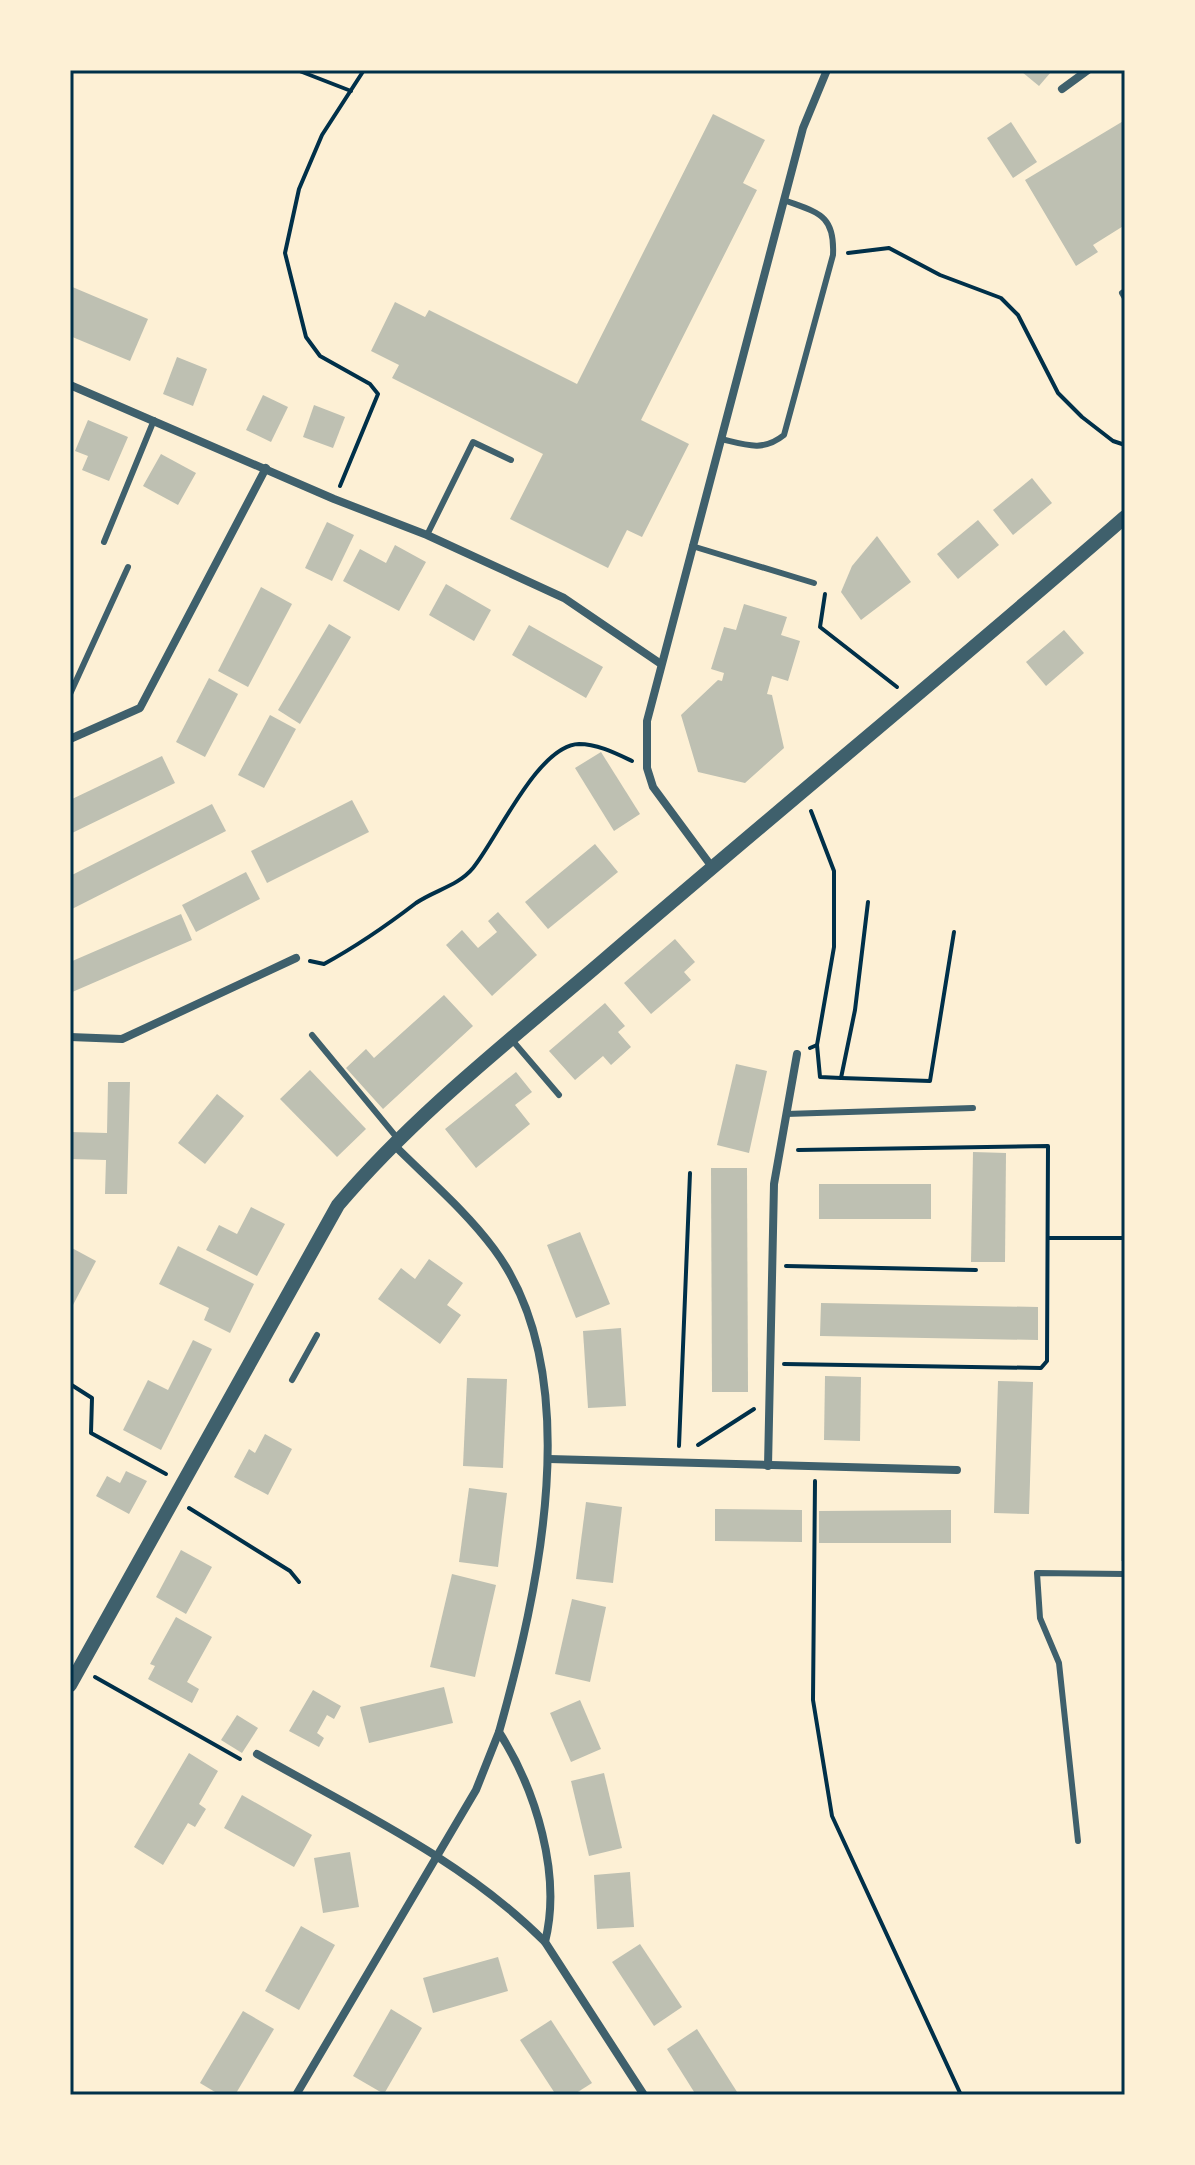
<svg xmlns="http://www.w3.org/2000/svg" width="1195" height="2165" font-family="Roboto,sans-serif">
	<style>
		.building { fill: #bec0b2 }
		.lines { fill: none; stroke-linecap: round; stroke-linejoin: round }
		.path { stroke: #003049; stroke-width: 4 }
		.service { stroke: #3f606c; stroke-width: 6 }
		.minor { stroke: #3f606c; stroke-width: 8 }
		.tertiary { stroke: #3f606c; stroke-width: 14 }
		.neatline { fill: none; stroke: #003049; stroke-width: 3 }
	</style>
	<rect width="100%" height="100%" fill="#fdf0d5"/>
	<g class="building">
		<polygon points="1024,70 1048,70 1051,72 1039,86 1022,72"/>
		<polygon points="713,114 765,140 743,183 757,190 641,420 689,444 642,537 627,530 608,568 510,519 543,454 392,378 399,365 371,351 395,302 425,317 429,310 577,384"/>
		<polygon points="1125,120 1125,225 1093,245 1098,252 1076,266 1025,180"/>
		<polygon points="1011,122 1037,162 1013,178 987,138"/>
		<polygon points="70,286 148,319 130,361 70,336"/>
		<polygon points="177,357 207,369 193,406 163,394"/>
		<polygon points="263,395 288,407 271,442 246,430"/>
		<polygon points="314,405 345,417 333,448 303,437"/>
		<polygon points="88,420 128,437 109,481 82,470 88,456 75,451"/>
		<polygon points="161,454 196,473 178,505 143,486"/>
		<polygon points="1032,478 1052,503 1013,535 993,510"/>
		<polygon points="978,520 999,545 958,579 937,554"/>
		<polygon points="327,522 354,535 332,581 305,568"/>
		<polygon points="877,536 911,582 861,620 841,592 852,566"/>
		<polygon points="395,545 426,562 399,611 343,581 360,549 386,563"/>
		<polygon points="446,584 491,610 474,641 429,615"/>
		<polygon points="261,587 292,604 248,687 218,671"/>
		<polygon points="744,604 787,617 781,635 800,641 788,681 772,676 767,694 772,695 784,748 745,783 698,772 681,715 718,680 722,681 724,673 711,669 724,627 736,630"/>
		<polygon points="329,624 351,637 300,724 278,710"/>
		<polygon points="529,625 603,667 586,698 512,655"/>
		<polygon points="1064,630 1084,653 1046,686 1026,662"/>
		<polygon points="209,678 238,694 205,757 176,742"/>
		<polygon points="270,715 296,729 264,788 238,775"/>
		<polygon points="601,752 640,814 614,831 575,768"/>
		<polygon points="162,756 175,783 70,834 70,800"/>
		<polygon points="352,800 369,832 267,883 251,851"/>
		<polygon points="212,804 226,831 70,910 70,876"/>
		<polygon points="595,844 618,872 548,929 525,902"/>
		<polygon points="246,872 260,899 196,932 182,905"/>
		<polygon points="498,912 537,955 492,996 446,945 462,930 478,948 497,932 488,921"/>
		<polygon points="181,914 192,940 70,993 70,962"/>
		<polygon points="675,939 695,962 684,972 691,980 651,1014 624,983"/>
		<polygon points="444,995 473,1026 383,1109 346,1068 366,1049 374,1058"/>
		<polygon points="605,1003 625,1026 618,1032 631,1047 611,1065 603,1056 575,1080 549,1051"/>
		<polygon points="736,1064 767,1071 749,1153 717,1145"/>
		<polygon points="310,1070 366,1129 337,1157 280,1099"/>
		<polygon points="516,1072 532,1092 515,1105 530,1124 476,1168 445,1129"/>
		<polygon points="108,1082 130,1082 127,1194 105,1194 106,1160 70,1159 70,1132 107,1133"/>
		<polygon points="217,1094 244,1116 205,1164 178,1143"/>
		<polygon points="973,1152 1006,1153 1005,1262 971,1262"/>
		<polygon points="711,1168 747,1168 748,1392 712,1392"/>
		<rect x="819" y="1184" width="112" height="35"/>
		<polygon points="251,1207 285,1224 257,1276 206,1250 219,1225 237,1234"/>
		<polygon points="580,1232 610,1304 576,1318 547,1245"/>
		<polygon points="178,1246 254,1284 230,1333 204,1320 209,1308 159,1284"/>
		<polygon points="70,1247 96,1261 73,1305 70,1303"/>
		<polygon points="429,1259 463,1283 447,1305 461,1315 440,1344 378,1299 401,1268 415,1279"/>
		<polygon points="821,1303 1038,1307 1038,1340 820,1336"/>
		<polygon points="621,1328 626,1406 588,1408 583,1331"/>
		<polygon points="193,1340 212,1349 161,1450 123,1430 148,1380 168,1390"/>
		<polygon points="825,1376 861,1377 860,1441 824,1440"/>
		<polygon points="467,1378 507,1379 503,1468 463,1466"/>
		<polygon points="998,1381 1033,1382 1029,1514 994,1513"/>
		<polygon points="1122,1417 1125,1417 1125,1561 1121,1561"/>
		<polygon points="265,1434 292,1449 268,1495 234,1477 249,1449 255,1453"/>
		<polygon points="126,1471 147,1481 129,1514 96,1496 107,1476 120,1483"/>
		<polygon points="469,1488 507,1493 498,1567 459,1562"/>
		<polygon points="586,1502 622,1507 613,1583 576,1579"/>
		<polygon points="715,1509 802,1510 802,1542 715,1541"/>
		<polygon points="951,1510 951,1543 819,1543 819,1511"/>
		<polygon points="181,1550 212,1567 186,1614 156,1597"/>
		<polygon points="452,1574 496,1585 475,1677 430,1667"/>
		<polygon points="572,1599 606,1607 590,1682 555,1674"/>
		<polygon points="176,1617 212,1637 187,1682 199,1689 192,1703 148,1679 155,1666 150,1664"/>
		<polygon points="444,1687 453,1723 369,1743 360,1707"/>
		<polygon points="313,1690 341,1706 334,1719 327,1715 317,1733 324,1738 319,1747 289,1731"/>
		<polygon points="580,1700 601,1749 571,1762 550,1713"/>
		<polygon points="237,1715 258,1728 242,1753 221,1740"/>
		<polygon points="189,1753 218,1771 199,1804 206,1809 195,1827 188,1823 163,1865 134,1847"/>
		<polygon points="604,1773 622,1848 589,1856 571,1781"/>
		<polygon points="242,1795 312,1835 294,1867 224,1828"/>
		<polygon points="350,1852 359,1907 323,1913 314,1858"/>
		<polygon points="630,1872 634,1927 597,1929 594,1875"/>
		<polygon points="301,1926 335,1945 299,2010 265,1991"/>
		<polygon points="640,1944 682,2007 654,2026 612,1962"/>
		<polygon points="498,1957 508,1991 433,2013 423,1978"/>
		<polygon points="391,2009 422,2028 384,2094 353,2076"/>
		<polygon points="243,2011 274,2029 235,2095 220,2095 200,2083"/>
		<polygon points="551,2020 592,2083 573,2095 556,2095 520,2040"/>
		<polygon points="697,2029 739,2095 696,2095 667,2049"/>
	</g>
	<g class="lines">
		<g class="path">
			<polyline points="297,70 351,91"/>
			<polyline points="848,253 889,248 940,275 1001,298 1018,315 1058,393 1082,417 1113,441 1125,445"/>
			<polyline points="340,486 378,394 370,384 320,356 306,337 285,253 299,189 322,135 364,70"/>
			<polyline points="825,594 820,627 897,687"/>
			<path d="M310,961L324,964C357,946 386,926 416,903C435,890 458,886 473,868C497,839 538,745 579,744C597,744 615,753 632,761"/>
			<polyline points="817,1045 820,1077 841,1078 855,1010 868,902"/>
			<polyline points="810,1048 817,1045 834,947 834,871 811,811"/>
			<polyline points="841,1078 930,1081 954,932"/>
			<polyline points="1048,1238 1125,1238"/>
			<polyline points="786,1266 976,1270"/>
			<polyline points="784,1364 1041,1368 1047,1361 1048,1146 798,1150"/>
			<polyline points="70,1384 92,1398 91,1433 166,1474"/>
			<polyline points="698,1445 754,1409"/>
			<polyline points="679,1446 690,1173"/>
			<polyline points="815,1481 813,1700 832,1816 961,2095"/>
			<polyline points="189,1508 290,1571 299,1582"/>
			<polyline points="95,1677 240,1759"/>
		</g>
		<g class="service">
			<polyline points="1125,291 1122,293 1125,298"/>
			<path d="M721,439C746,445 763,452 784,435L833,255C835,214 818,213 784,200"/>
			<polyline points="427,535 473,442 511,460"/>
			<polyline points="104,542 154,420"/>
			<polyline points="692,546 814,583"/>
			<polyline points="70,694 128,567"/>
			<polyline points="312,1035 398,1139"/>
			<polyline points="512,1040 559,1095"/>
			<polyline points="786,1114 973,1108"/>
			<polyline points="292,1380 317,1335"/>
			<polyline points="1078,1841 1059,1663 1040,1618 1037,1573 1125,1574"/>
		</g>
		<g class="minor">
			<polyline points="1062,89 1088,70"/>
			<polyline points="70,385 334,499 427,535 564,598 661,664"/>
			<polyline points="70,739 140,708 266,468"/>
			<polyline points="712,867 653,787 647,768 647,721 803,128 827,70"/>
			<polyline points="70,1037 122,1039 296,958"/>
			<path d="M393,1144C427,1178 466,1211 494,1249C588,1376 538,1593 499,1732C536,1790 562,1875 545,1942L644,2095"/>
			<polyline points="549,1459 957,1470"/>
			<polyline points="768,1466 774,1184 797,1054"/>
			<path d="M257,1754C356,1810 465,1861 545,1942"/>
			<polyline points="296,2095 476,1790 499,1732"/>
		</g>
		<path class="tertiary" d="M70,1685L338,1205C416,1113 513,1038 604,960C777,811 953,667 1125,517"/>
	</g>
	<rect width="1195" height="2165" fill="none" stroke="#fdf0d5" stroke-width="144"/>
	<rect x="72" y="72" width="1051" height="2021" class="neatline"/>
</svg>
